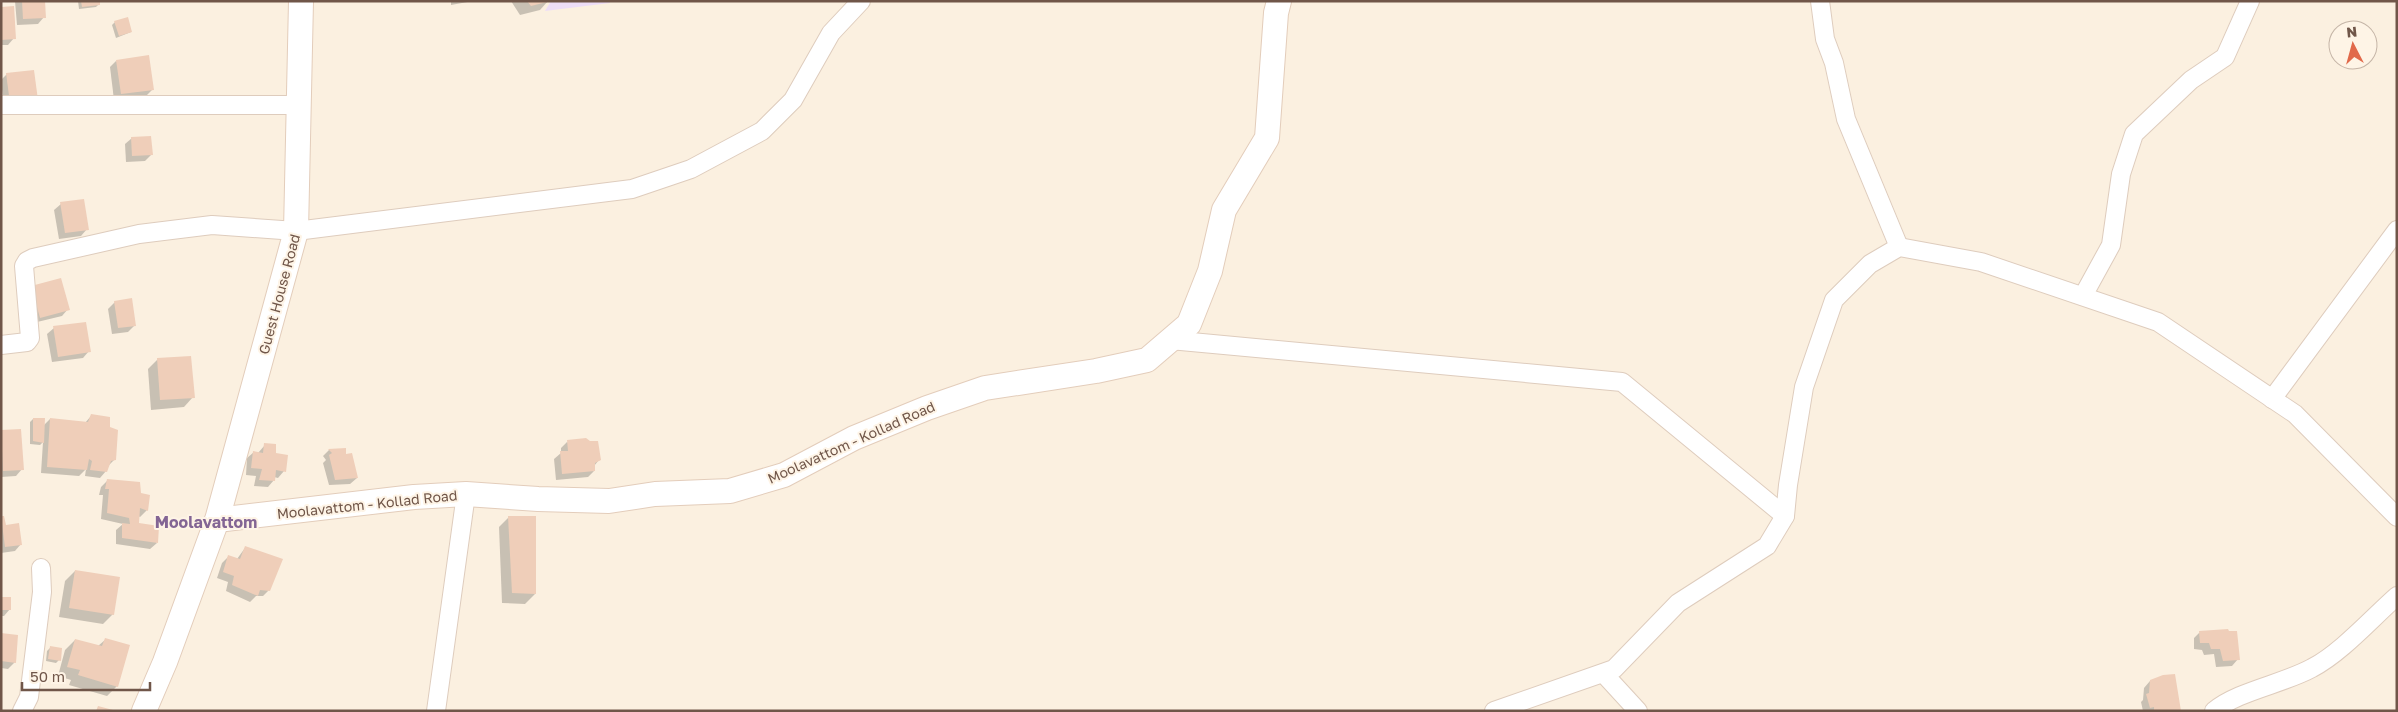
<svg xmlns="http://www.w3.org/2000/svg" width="2398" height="712" font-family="'Golos Text',sans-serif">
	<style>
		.education { fill: #edddf7 }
		.shadow { fill: #0003 }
		.building { fill: #efceb9 }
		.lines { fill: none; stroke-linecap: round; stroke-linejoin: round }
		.street-casing { stroke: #deccbd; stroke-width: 20 }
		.secondary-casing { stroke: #e3cdbb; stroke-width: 26 }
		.street { stroke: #fff; stroke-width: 18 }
		.secondary { stroke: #fff; stroke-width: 24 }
		.labels { text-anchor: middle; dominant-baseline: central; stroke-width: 4; stroke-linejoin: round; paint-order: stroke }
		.street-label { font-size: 14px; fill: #705649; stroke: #fef4e6 }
		.quarter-label { font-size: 16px; font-weight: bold; fill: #836594; stroke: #fef4e6 }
	</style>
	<rect width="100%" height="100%" fill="#fbf0e0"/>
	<polygon class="education" points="551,1 610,1 610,3 545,11"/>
	<g class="shadow">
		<polygon points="15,1 43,1 44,17 38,24 17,25"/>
		<polygon points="78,1 99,1 99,4 96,7 79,9"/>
		<polygon points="451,1 473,1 451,5"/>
		<polygon points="511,1 548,1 540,10 520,15"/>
		<polygon points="1,8 14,38 8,45 1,45"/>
		<polygon points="115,22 131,32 116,38 112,25"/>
		<polygon points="116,61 153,89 146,96 114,100 110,67"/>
		<polygon points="33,71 4,109 1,80 7,74"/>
		<polygon points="132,138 152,154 145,161 126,162 125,144"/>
		<polygon points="61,204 87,229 81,236 59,239 54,210"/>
		<polygon points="26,294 68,309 62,316 33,323"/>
		<polygon points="115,302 135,325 128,332 112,334 108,309"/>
		<polygon points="54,328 89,351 83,358 52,362 47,334"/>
		<polygon points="158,359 193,397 184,407 151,410 148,369"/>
		<polygon points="91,416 109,428 115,459 108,466 106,471 100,478 85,476 86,469 79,476 41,473 43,442 40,445 30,444 30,422 33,419 43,426 50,419 85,423"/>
		<polygon points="1,431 22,469 16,476 1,477"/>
		<polygon points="567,442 599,460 594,466 594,471 588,477 556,480 554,459 561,453 561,448"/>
		<polygon points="265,445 275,454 284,471 278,478 274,477 274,480 268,487 254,486 256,476 246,475 247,458 254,452 258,453"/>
		<polygon points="344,449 345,456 357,478 350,484 329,485 323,463 326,460 323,456 329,450"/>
		<polygon points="108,480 140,494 147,510 140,517 138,516 137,524 157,543 150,549 116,544 116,530 123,524 101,519 103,495 99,495 101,487"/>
		<polygon points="1,517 5,527 21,544 15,551 1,553"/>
		<polygon points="509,517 535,594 525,604 502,603 499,527"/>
		<polygon points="245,548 269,590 263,596 256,596 250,602 226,591 228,582 217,578 222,563 228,557 237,559"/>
		<polygon points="75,571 113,614 103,624 59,617 65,581"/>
		<polygon points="1,599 10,609 4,616 1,616"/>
		<polygon points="2200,632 2238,659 2232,666 2216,667 2214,654 2204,655 2202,650 2194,649 2194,638"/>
		<polygon points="1,635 15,662 8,669 1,668"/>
		<polygon points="75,640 98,646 105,640 117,686 107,696 69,685 71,680 58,676 65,650"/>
		<polygon points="50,648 59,660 56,663 46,661 47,651"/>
		<polygon points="2150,681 2180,711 2143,711 2141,702 2143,700 2144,688"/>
	</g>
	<g class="building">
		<polygon points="22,1 45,1 46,18 23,19"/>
		<polygon points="81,1 100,1 100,5 82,7"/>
		<polygon points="527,1 547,1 547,2 531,6"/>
		<polygon points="14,6 16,39 1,40 1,7"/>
		<polygon points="128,17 132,32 119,36 114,21"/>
		<polygon points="149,55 154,90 121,94 116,60"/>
		<polygon points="34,70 38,100 10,103 6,73"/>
		<polygon points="151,136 153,155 132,156 131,137"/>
		<polygon points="84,199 89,230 65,233 60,202"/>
		<polygon points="61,278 70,310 40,318 31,286"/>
		<polygon points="132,298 136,326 118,328 114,301"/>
		<polygon points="86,322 91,352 58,357 53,326"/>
		<polygon points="191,356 195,398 160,400 157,358"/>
		<polygon points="91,414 110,417 110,427 118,430 116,460 111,461 107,472 90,470 92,461 89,459 87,470 47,467 50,418 88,422"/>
		<polygon points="33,418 45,418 44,443 33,441"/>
		<polygon points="21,429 24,470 3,471 1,430"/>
		<polygon points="586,438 590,441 598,441 601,460 595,463 595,471 562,474 560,451 568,451 567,440"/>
		<polygon points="264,443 276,444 276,453 288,455 286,472 276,470 275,481 259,480 262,469 251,468 253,451 263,453"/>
		<polygon points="346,448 346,454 352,453 358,478 335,480 329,455 332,453 328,449"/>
		<polygon points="107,479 140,482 141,493 150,495 148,511 140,508 139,523 159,526 158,543 122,538 122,523 130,524 129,518 107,513 109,489 105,489"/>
		<polygon points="1,516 4,516 6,525 19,523 22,545 5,547"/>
		<polygon points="508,516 536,516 536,594 512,593"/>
		<polygon points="245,546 283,559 270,591 260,590 258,596 232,585 234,576 223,572 228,555 240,559"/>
		<polygon points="75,570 120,577 114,615 69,608"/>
		<rect x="1" y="597" width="10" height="13"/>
		<polygon points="2228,629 2229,631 2237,631 2240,660 2223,661 2220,649 2211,649 2209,643 2200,643 2199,631"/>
		<polygon points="1,633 18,635 16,663 1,661"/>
		<polygon points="105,638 130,645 118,687 78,675 80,670 67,667 75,639 102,646"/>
		<polygon points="50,646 62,648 61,661 48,659"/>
		<polygon points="2175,674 2181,711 2154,711 2154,707 2150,708 2146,694 2149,693 2150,680 2163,675"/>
		<polygon points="98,706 113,710 113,711 96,711"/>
	</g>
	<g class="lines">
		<g class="street-casing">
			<g id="street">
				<polyline points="1820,1 1825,39 1834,63 1846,119 1899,247"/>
				<polyline points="1,105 300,105"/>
				<polyline points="2083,296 2111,245 2121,174 2134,134 2191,80 2225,57 2250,1"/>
				<polyline points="1170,340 1622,382 1785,516"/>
				<polyline points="1,345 27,342 30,338 24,266 27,261 33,258 139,234 212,225 296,231 632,189 691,169 762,131 793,100 831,33 861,1"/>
				<polyline points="2272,399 2397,230"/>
				<polyline points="1604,674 1638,711"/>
				<polyline points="22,711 29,697 42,592 41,568"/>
				<polyline points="436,711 466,494"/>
				<polyline points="1494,711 1614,669 1678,603 1767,546 1785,516 1788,485 1804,387 1834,300 1870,264 1899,247 1981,262 2158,322 2295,414 2397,517"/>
				<path d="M2214,711C2238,691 2283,684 2312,668C2341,653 2372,618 2397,596"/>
			</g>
		</g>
		<g class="secondary-casing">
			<g id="secondary">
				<polyline points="217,520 414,497 466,494 538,499 609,501 655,494 730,491 784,475 854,438 927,408 985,388 1096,371 1147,360 1189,324 1210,271 1224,210 1267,138 1276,13 1279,1"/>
				<polyline points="144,711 165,662 217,520 296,231 301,1"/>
			</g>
		</g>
		<use href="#street" class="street"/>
		<use href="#secondary" class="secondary"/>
	</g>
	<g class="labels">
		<g class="street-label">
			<text transform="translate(279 294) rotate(-75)">Guest House Road</text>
			<text transform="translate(851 442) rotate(-24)">Moolavattom - Kollad Road</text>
			<text transform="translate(367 504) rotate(-6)">Moolavattom - Kollad Road</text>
		</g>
		<g class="quarter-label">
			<text x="206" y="522">Moolavattom</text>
		</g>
	</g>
	<rect width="2398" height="712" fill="none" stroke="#705649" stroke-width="5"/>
	<g transform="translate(2353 45) rotate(354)"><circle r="24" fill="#fef4e6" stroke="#c5b5a7"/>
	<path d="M0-4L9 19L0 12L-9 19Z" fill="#e1694a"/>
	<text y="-8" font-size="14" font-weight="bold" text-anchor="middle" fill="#705649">N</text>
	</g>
	<path d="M22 682v8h128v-8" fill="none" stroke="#705649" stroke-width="2.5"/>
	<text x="30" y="682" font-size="15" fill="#705649" stroke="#fef4e6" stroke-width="4" paint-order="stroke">50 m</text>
</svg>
